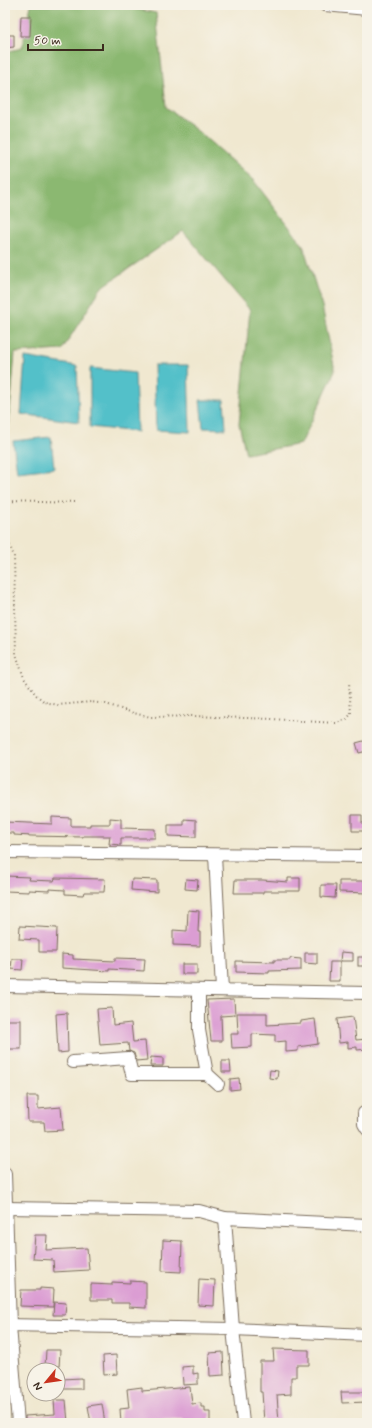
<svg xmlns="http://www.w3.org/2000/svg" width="372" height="1428" font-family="Mynerve,sans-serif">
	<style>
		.forest { fill: #8bb871; stroke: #637148 }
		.water { fill: #53c0c9; stroke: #477574 }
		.building { fill: #db9dd3 }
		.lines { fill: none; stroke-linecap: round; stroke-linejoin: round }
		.minor-casing { stroke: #7a6c5c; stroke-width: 14 }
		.path { stroke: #7a6c5c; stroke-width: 2; stroke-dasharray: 1 3; stroke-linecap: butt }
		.minor { stroke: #fff; stroke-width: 12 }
	</style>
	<rect width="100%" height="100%" fill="#f7f3e8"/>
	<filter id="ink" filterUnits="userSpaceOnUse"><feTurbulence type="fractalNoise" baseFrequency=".025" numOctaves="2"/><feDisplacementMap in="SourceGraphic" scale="8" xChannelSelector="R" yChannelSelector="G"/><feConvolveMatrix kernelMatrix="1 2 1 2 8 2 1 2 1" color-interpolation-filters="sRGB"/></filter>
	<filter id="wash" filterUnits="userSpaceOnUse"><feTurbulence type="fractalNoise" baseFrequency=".012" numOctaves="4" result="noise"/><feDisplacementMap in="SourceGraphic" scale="16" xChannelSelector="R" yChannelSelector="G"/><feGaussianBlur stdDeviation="0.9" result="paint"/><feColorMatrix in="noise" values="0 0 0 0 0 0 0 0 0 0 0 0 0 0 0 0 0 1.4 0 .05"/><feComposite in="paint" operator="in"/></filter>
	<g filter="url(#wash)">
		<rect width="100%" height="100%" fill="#f0e8d0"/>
		<polygon class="forest" points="31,5 116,5 156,13 166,107 200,133 254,181 303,245 322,306 335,371 301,444 246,454 239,424 250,310 183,231 101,288 62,350 15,353 9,424 5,424 5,52 22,48"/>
		<g class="water">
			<polygon points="25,357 77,366 79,422 21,414"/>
			<polygon points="154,365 188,365 190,432 156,430"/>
			<polygon points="90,368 135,373 137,432 90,427"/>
			<polygon points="200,400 224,400 226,429 203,428"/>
			<polygon points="51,437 54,468 17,472 13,441"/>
		</g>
		<g id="blocks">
			<g class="building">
				<polygon points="21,16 31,16 30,36 20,36"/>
				<polygon points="5,35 14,35 14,47 5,48"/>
				<polygon points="367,740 367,751 359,753 356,743"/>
				<polygon points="352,815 362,815 362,823 367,823 367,831 352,831"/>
				<polygon points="52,817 71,818 71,826 90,826 90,824 110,824 110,818 121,819 121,828 155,829 155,838 121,838 121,845 109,844 110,836 83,836 83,837 32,836 14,835 14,833 5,833 5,822 52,824"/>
				<polygon points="184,819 196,820 196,837 168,836 168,825 184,825"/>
				<polygon points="5,876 30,877 29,880 54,881 55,878 105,879 104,892 84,892 83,895 65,894 65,890 49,889 49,891 29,890 29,892 5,891"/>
				<polygon points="288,878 300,878 300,891 263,891 263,893 234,893 235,880 263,880 288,882"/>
				<polygon points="132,879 157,880 157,892 131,890"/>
				<polygon points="186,879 198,880 197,890 185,889"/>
				<polygon points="339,881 367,881 367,893 339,892"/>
				<polygon points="321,885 336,885 335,898 321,897"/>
				<polygon points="188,910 199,911 198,932 200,932 200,946 173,945 173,930 187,931"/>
				<polygon points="20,926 57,928 56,952 39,952 39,940 19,939"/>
				<polygon points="341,952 353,953 353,961 340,961"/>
				<polygon points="305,953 317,953 317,964 305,963"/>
				<polygon points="62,954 73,955 73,959 115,961 115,958 145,959 144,971 109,969 109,971 62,968"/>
				<rect x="358" y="957" width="9" height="9"/>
				<polygon points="290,958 301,959 301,970 269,971 269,973 236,972 236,961 274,962 274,960 290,960"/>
				<polygon points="12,959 23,959 22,970 11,969"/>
				<polygon points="330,962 340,962 340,981 329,981"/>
				<rect x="182" y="964" width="15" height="10"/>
				<polygon points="234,999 235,1015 221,1016 222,1041 211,1041 207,1000"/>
				<polygon points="112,1008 113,1025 131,1023 133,1042 145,1041 147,1060 136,1061 134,1053 129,1051 128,1043 100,1045 97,1009"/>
				<polygon points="67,1013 68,1052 58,1053 56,1014"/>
				<polygon points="237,1013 267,1013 267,1025 301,1023 301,1021 315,1019 318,1044 298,1047 298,1051 286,1052 286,1041 275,1042 275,1035 252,1034 252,1047 232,1048 231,1034 238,1034"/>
				<polygon points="353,1017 356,1040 367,1039 367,1049 357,1050 357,1047 348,1048 348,1042 339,1043 337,1019"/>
				<rect x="5" y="1020" width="16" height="29"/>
				<polygon points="151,1057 163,1058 163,1066 150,1066"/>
				<polygon points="222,1061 230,1061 231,1072 222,1072"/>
				<polygon points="270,1070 278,1071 277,1079 269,1078"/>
				<polygon points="239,1078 240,1089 230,1090 230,1079"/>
				<polygon points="27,1096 38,1096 38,1109 61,1107 63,1130 45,1131 44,1122 28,1122"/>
				<polygon points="35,1235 47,1235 46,1250 87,1248 89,1270 54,1272 53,1260 33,1259"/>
				<polygon points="163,1240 182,1241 181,1272 162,1271"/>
				<polygon points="199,1279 215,1280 214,1306 198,1305"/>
				<polygon points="130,1281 146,1282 146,1308 129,1307 129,1303 112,1303 112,1300 91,1300 91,1284 112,1285 112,1282 130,1283"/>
				<polygon points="40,1288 54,1289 53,1307 20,1306 21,1290 40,1290"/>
				<polygon points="54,1302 66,1303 65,1315 53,1315"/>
				<polygon points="273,1349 309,1350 309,1365 296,1365 296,1377 291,1377 291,1394 277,1395 279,1423 264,1423 262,1392 260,1392 260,1361 274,1361"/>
				<polygon points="46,1350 60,1350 59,1368 45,1367"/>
				<polygon points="223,1352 224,1375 210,1376 209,1353"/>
				<polygon points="116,1355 117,1374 104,1375 103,1356"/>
				<polygon points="193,1366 193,1374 198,1373 198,1384 183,1385 182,1367"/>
				<polygon points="82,1378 82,1389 62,1389 61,1379"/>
				<polygon points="142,1387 142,1391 190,1387 192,1404 201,1403 201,1407 205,1407 205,1412 210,1412 210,1423 184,1423 183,1419 159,1420 160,1423 121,1423 120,1409 129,1408 127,1389"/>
				<polygon points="341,1392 367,1392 367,1402 342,1403"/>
				<polygon points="54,1400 66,1400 68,1423 25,1423 25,1416 55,1414"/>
				<polygon points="102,1404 105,1423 91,1423 88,1406"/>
			</g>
		</g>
	</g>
	<g filter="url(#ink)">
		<use href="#blocks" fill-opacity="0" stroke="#7a6c5c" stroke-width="1"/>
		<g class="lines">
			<g class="minor-casing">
				<g id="minor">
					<polyline points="325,5 367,9"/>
					<polyline points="5,852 367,856"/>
					<polyline points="215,855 222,990"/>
					<polyline points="5,986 367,993"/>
					<polyline points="199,990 199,1030 207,1074 218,1084"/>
					<polyline points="73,1062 128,1058 132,1074 207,1074"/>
					<polyline points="364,1113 364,1124 367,1129"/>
					<polyline points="5,1174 10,1326 18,1423"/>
					<polyline points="5,1208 199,1211 225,1218 367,1225"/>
					<polyline points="225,1218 233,1329 243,1423"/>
					<polyline points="5,1325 233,1329 367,1335"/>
				</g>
			</g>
			<g class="path">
				<polyline points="5,501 75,503"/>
				<polyline points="5,534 14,556 16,654 24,678 36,695 45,702 58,705 91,702 106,704 133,713 151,717 192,716 272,719 337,723 347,719 351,714 349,682"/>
			</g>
			<use href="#minor" class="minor"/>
		</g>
	</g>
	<rect width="372" height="1428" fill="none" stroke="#f7f3e8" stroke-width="20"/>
	<g transform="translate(46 1382) rotate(241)"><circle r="19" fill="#f7f3e8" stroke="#aca397"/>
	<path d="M0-3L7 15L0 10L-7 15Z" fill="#c8321e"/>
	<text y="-6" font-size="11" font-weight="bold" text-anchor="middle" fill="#3b2a1e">N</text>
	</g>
	<path d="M28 44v6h75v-6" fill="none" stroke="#3b2a1e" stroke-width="2"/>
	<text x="34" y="44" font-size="12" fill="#3b2a1e" stroke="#f7f3e8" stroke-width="3" paint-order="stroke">50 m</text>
</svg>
